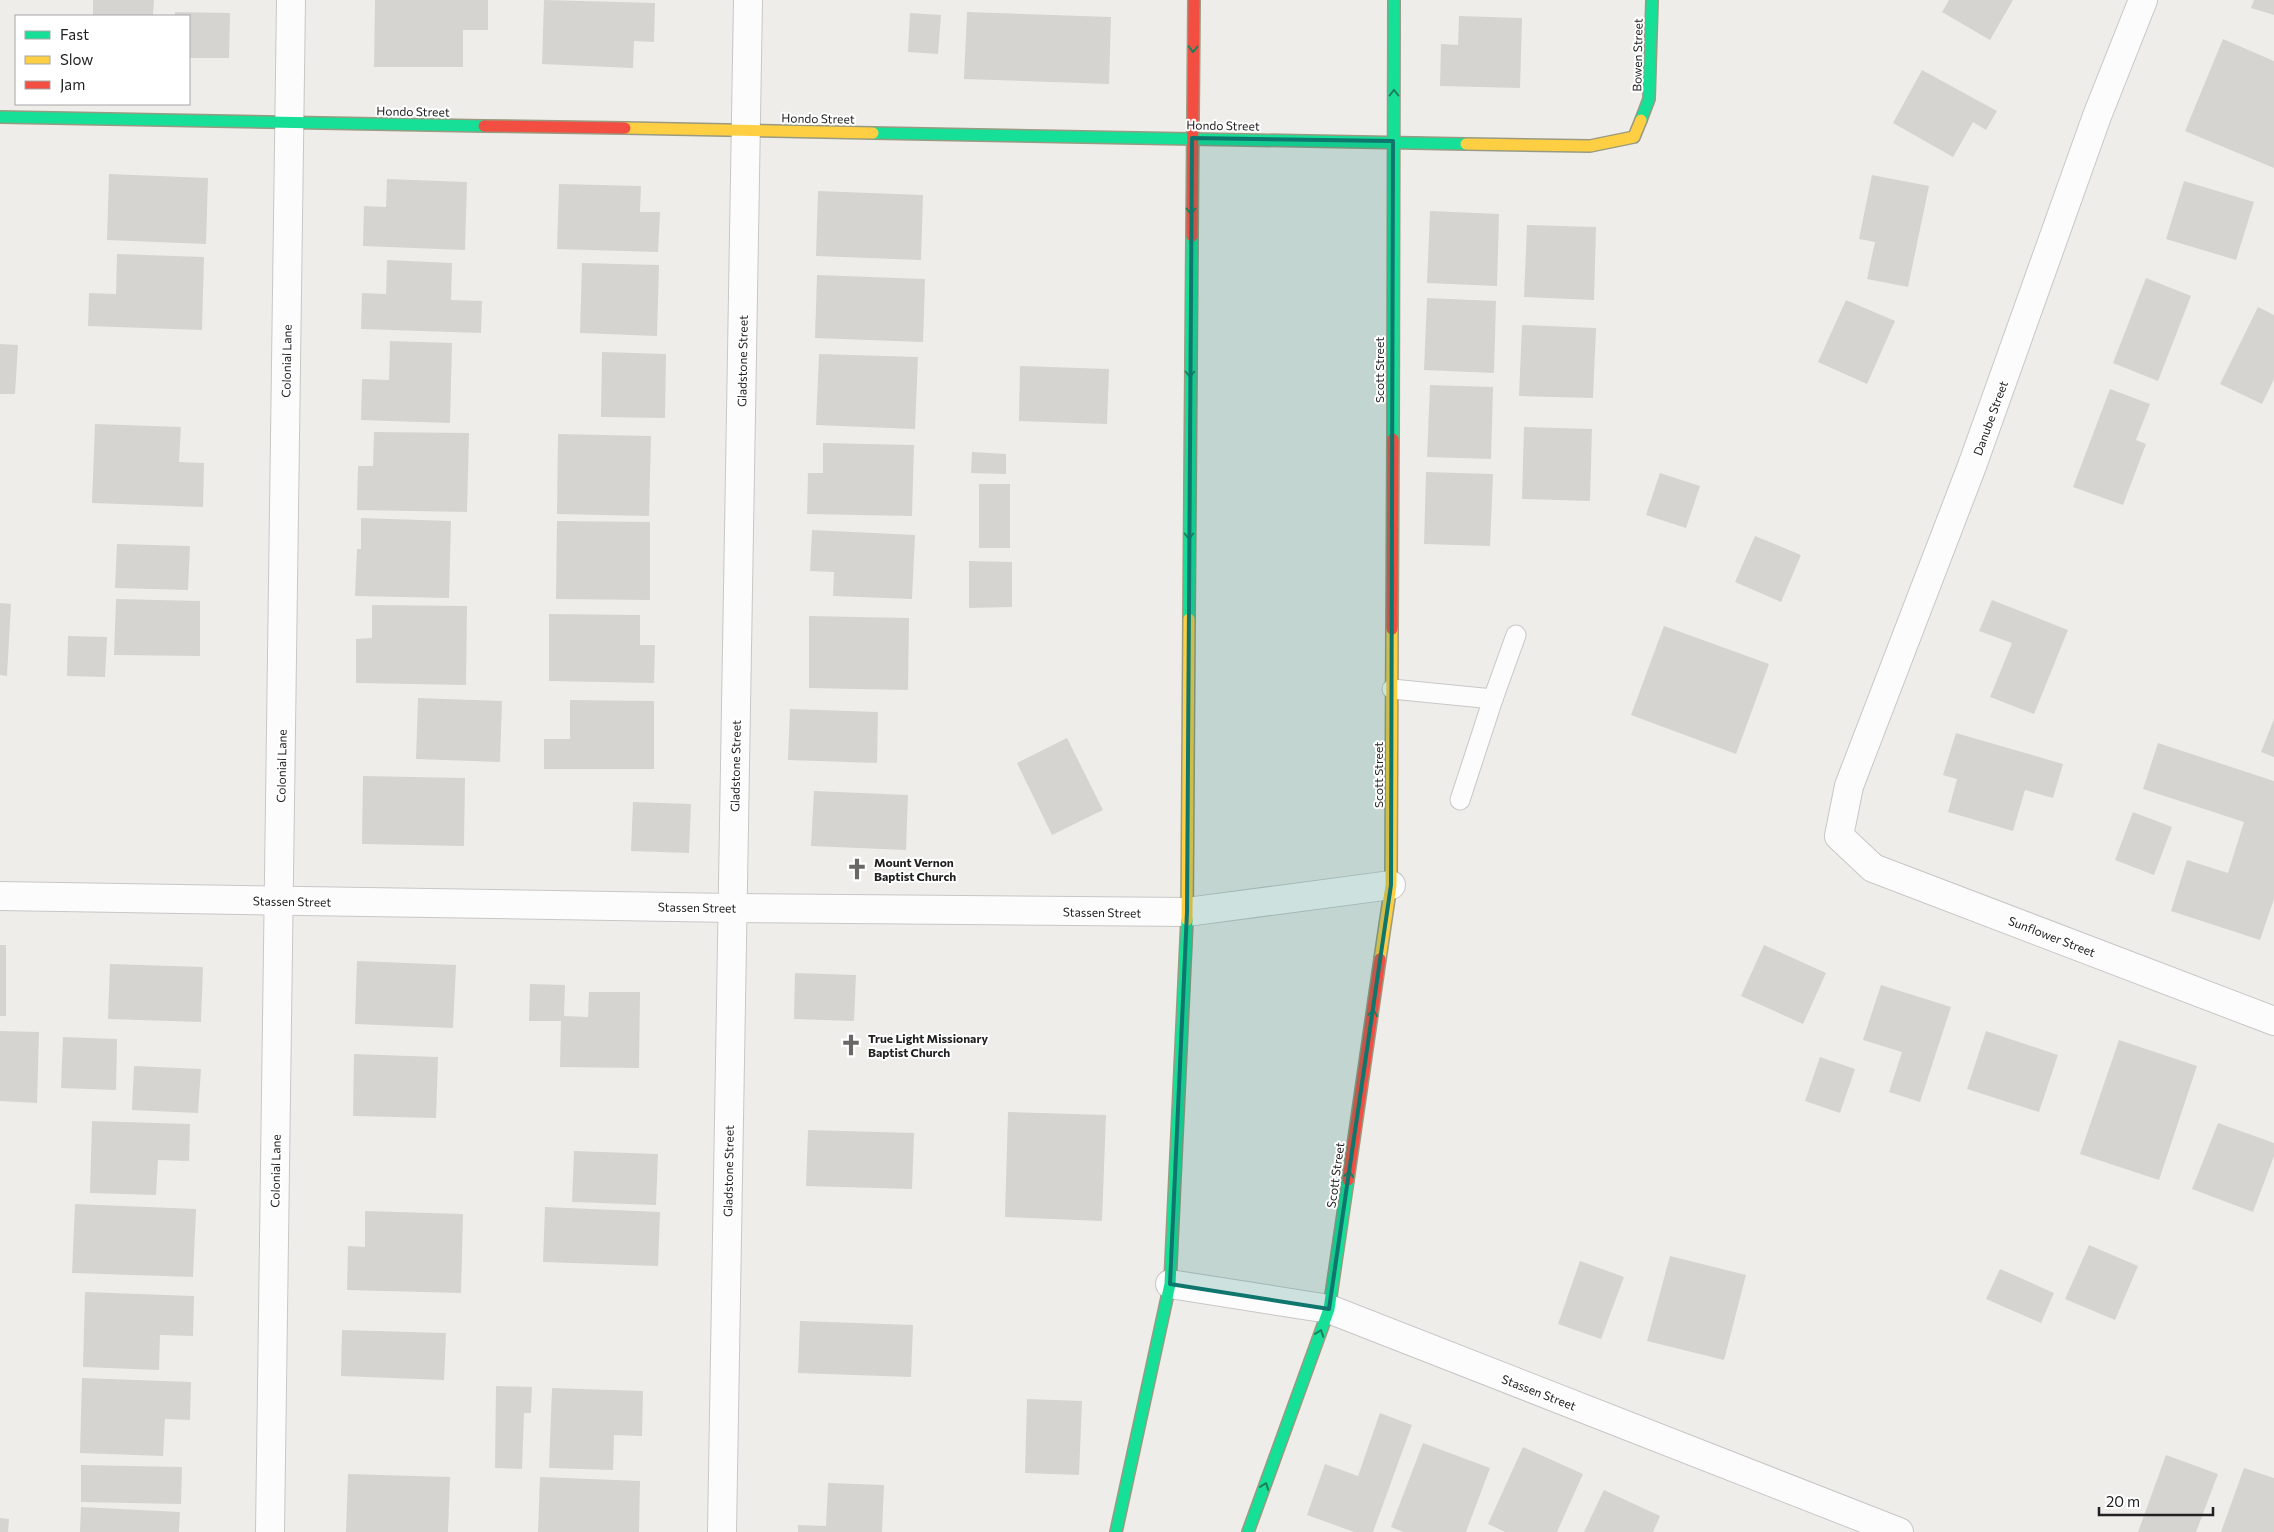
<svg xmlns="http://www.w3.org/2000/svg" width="2274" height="1532" font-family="Commissioner,sans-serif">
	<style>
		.building { fill: #d6d4d1 }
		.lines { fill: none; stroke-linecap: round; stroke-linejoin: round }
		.lane-casing { stroke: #c8c7c6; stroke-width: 21 }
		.street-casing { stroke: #c8c7c6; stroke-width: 30 }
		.fast-casing { stroke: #999a80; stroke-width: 14 }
		.slow-casing { stroke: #999a80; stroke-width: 14 }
		.jam-casing { stroke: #999a80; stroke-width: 14 }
		.lane { stroke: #fdfcfc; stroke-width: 19 }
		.street { stroke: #fdfcfc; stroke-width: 28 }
		.fast { stroke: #16e098; stroke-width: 11 }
		.slow { stroke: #ffcf43; stroke-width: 11 }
		.jam { stroke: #f24e42; stroke-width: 11 }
		.oneway { stroke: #1c805c }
		.marked { fill: #0f766e; fill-opacity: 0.2; stroke: #0f766e; stroke-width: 4; stroke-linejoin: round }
		.labels { text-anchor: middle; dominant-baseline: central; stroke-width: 4; stroke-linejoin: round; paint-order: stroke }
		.street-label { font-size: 12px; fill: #212121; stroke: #fff }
		.poi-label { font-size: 12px; font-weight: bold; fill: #212121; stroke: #fff; text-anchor: start }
	</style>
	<rect width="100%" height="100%" fill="#efedea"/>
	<g class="building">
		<polygon points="93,0 154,0 153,16 93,16"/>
		<polygon points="375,0 488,0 488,30 463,30 463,67 374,67"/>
		<polygon points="544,0 655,3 654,42 634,41 633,68 542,64"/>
		<polygon points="1949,0 2013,0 1990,40 1942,12"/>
		<polygon points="2254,0 2274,0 2274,15 2251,8"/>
		<polygon points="175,12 230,13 229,58 189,58 189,16 175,16"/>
		<polygon points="967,12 1111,17 1109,84 964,79"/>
		<polygon points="910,13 941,15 938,54 908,52"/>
		<polygon points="1459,16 1522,18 1520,88 1440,86 1441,44 1458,45"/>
		<polygon points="2223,39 2274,61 2274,168 2185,131"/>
		<polygon points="1922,70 1997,111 1986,130 1973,122 1953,157 1893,123"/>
		<polygon points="109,174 208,178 206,244 107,240"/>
		<polygon points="1872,175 1929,186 1908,287 1867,279 1875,242 1859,239"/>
		<polygon points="387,179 467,182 465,250 363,246 364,206 386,207"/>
		<polygon points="2184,181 2254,202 2236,260 2166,239"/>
		<polygon points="559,184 641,186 640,212 660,212 658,252 557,249"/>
		<polygon points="818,191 923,195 921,260 816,256"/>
		<polygon points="1430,211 1499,214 1497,286 1427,283"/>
		<polygon points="1527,225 1596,227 1594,300 1524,297"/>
		<polygon points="117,254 204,257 202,330 88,326 89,293 116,294"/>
		<polygon points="387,260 452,263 451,300 482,301 481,333 361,329 362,293 386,294"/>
		<polygon points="582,263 659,265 657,336 580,333"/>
		<polygon points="817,275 925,279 923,342 815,338"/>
		<polygon points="2146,278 2191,296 2158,381 2113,363"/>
		<polygon points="1427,298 1496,301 1494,373 1424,370"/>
		<polygon points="1846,300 1895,321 1867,384 1818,362"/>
		<polygon points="2258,307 2274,315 2274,379 2262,404 2220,384"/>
		<polygon points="1522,325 1596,328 1593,398 1519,396"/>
		<polygon points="390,341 452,343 450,423 361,420 362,379 389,380"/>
		<polygon points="0,344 18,345 15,394 0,394"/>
		<polygon points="602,352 666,354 665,418 601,417"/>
		<polygon points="819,354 918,357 915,429 816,425"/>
		<polygon points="1020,366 1109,369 1107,424 1019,421"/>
		<polygon points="1430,385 1493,387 1491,459 1427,457"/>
		<polygon points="2110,389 2150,404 2136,440 2146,444 2123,505 2073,487"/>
		<polygon points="95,424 181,427 179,462 204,463 203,507 92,503"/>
		<polygon points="1524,427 1592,429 1590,501 1522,499"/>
		<polygon points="374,432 469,433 467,512 357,510 358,466 373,466"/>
		<polygon points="558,434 651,436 649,516 557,514"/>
		<polygon points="823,443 914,445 912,516 807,514 808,473 823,473"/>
		<polygon points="972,452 1006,454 1006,474 971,473"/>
		<polygon points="1426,472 1493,474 1490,546 1424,544"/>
		<polygon points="1660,473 1700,486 1686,528 1646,515"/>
		<rect x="979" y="484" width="31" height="64"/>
		<polygon points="361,518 451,521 449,598 355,596 357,549 361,549"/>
		<polygon points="557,521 650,522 650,600 556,599"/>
		<polygon points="812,530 915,535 912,599 833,596 834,572 810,571"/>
		<polygon points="1755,536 1801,555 1781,602 1735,582"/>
		<polygon points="117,544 190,546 188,590 115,588"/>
		<polygon points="969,561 1012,562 1012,607 969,608"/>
		<polygon points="116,599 200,601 200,656 114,655"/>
		<polygon points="1992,600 2068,630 2034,714 1990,697 2012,643 1979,631"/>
		<polygon points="0,603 11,604 7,676 0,675"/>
		<polygon points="372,605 467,606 466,685 356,683 356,639 372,638"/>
		<polygon points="549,614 640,615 640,645 655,645 654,683 549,681"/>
		<polygon points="809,616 909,618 908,690 809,688"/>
		<polygon points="1664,626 1769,664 1736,754 1631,715"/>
		<polygon points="68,636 107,637 105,677 67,676"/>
		<polygon points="418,698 502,701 500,762 416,759"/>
		<polygon points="570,700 654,701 654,769 544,769 544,739 570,739"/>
		<polygon points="790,709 878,712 877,763 788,760"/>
		<polygon points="2274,719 2274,757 2261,752"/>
		<polygon points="1956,733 2063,764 2053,798 2025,790 2013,831 1948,812 1957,779 1943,775"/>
		<polygon points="1067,738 1103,810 1052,835 1017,763"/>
		<polygon points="2158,743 2274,781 2274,899 2260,940 2171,911 2187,860 2228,873 2244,822 2143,789"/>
		<polygon points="363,776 465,778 464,846 362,844"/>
		<polygon points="814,791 908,795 906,850 811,846"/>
		<polygon points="633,802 691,804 689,853 631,851"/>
		<polygon points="2133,812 2172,827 2154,875 2115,860"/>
		<rect x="0" y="945" width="6" height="71"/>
		<polygon points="1764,945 1826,973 1803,1024 1741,996"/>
		<polygon points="357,961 456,965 453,1028 355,1024"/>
		<polygon points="110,964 203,967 201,1022 108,1019"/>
		<polygon points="795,973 856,975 854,1021 794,1019"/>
		<polygon points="530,984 565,985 564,1016 588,1017 589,992 640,992 639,1068 560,1067 561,1021 529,1021"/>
		<polygon points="1881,985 1951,1007 1920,1102 1889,1092 1902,1052 1863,1040"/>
		<polygon points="0,1031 39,1032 37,1103 0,1101"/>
		<polygon points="1986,1031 2058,1055 2039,1112 1967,1089"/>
		<polygon points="63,1037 117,1039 116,1090 61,1088"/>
		<polygon points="2119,1040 2197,1066 2159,1180 2080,1154"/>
		<polygon points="354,1054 438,1057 436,1118 353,1116"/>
		<polygon points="1820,1057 1855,1069 1840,1113 1805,1101"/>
		<polygon points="134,1066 201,1069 198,1113 132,1110"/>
		<polygon points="1008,1112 1106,1115 1102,1221 1005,1217"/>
		<polygon points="92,1121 190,1124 189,1161 158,1160 156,1195 90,1193"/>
		<polygon points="2218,1123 2274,1143 2274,1156 2253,1212 2192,1189"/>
		<polygon points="808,1130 914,1133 912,1189 806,1186"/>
		<polygon points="574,1151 658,1154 656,1205 572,1202"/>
		<polygon points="75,1204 196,1209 193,1277 72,1273"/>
		<polygon points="545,1207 660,1212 658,1266 543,1262"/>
		<polygon points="365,1211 463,1214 461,1293 347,1290 348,1246 365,1247"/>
		<polygon points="2089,1245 2138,1266 2115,1320 2065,1299"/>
		<polygon points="1670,1256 1746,1275 1724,1360 1647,1341"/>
		<polygon points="1580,1261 1624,1277 1601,1339 1558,1324"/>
		<polygon points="2000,1269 2054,1293 2041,1323 1986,1299"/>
		<polygon points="85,1292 194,1296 193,1336 160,1335 159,1370 83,1367"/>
		<polygon points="800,1321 913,1325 911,1377 798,1373"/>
		<polygon points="342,1330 446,1333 444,1380 341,1376"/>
		<polygon points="82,1378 191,1382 190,1420 165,1419 163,1456 80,1453"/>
		<polygon points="496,1386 532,1387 531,1413 524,1413 522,1469 495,1468"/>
		<polygon points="552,1388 643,1391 642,1436 614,1435 613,1470 549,1468"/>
		<polygon points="1027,1399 1082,1401 1079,1475 1025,1473"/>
		<polygon points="1380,1413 1412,1425 1373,1532 1354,1532 1307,1515 1325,1464 1358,1476"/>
		<polygon points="1423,1443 1490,1468 1466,1532 1403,1532 1391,1527"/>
		<polygon points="1523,1447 1583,1474 1557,1532 1505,1532 1488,1524"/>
		<polygon points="2166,1455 2218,1474 2196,1532 2138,1532"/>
		<polygon points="81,1465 182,1467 181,1504 81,1502"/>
		<polygon points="2244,1468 2274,1478 2274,1532 2221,1532"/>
		<polygon points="348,1474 450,1477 448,1532 346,1532"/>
		<polygon points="540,1477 640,1481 639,1532 538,1532"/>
		<polygon points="828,1483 884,1485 882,1532 798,1532 798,1525 826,1526"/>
		<polygon points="1604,1490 1660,1516 1653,1532 1584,1532"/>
		<polygon points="81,1507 180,1512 179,1532 80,1532"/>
		<polygon points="0,1518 9,1519 8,1532 0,1532"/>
	</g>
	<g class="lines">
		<g class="lane-casing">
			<g id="lane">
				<polyline points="1392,689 1493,699 1516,635"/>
				<polyline points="1460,800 1493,699"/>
			</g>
		</g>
		<g class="street-casing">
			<g id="street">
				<polyline points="2143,0 2097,116 1972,466 1849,786 1839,836 1873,868 2274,1021"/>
				<polyline points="0,896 733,908 1187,912 1391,885"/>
				<polyline points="1170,1284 1329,1309 1899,1532"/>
				<polyline points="270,1532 291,0"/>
				<polyline points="722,1532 748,0"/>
			</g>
		</g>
		<g class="fast-casing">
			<g id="fast">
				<polyline points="0,117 484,126"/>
				<polyline points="1641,120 1649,99 1652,0"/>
				<polyline points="873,133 1466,144"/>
				<polyline points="1393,439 1394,0"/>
				<polyline points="1189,619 1192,236"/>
				<polyline points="1116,1532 1170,1284 1187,920"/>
				<polyline points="1248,1532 1329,1309 1348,1180"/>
			</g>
		</g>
		<g class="slow-casing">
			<g id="slow">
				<polyline points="625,128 873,133"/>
				<polyline points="1466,144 1590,146 1634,137 1641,120"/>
				<polyline points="1187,920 1189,619"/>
				<polyline points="1380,959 1391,885 1392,629"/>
			</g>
		</g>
		<g class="jam-casing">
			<g id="jam">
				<polyline points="484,126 625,128"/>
				<polyline points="1192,236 1194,0"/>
				<polyline points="1392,629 1393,439"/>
				<polyline points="1348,1180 1380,959"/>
			</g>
		</g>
		<use href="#lane" class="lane"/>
		<use href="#street" class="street"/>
		<use href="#fast" class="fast"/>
		<use href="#slow" class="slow"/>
		<use href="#jam" class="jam"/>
	</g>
	<defs><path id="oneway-chevron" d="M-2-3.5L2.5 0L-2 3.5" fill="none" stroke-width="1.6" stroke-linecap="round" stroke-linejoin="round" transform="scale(1.25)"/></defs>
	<g class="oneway">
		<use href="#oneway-chevron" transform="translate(1193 49) rotate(91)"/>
		<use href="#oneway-chevron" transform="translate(1394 93) rotate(-90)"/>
		<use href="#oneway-chevron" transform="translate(1191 211) rotate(90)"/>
		<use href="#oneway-chevron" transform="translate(1190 374) rotate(90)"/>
		<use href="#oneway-chevron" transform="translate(1189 536) rotate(90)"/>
		<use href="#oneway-chevron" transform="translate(1373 1013) rotate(-82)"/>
		<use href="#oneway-chevron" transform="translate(1349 1174) rotate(-82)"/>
		<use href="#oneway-chevron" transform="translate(1320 1333) rotate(-70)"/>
		<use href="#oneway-chevron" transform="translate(1265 1486) rotate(-70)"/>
	</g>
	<path class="marked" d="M1192,138L1393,141L1391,885L1329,1309L1170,1284L1187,912Z"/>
	<defs>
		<g id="church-bare" transform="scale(1.725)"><path d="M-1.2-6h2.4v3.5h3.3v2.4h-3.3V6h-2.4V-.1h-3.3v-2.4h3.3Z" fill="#696867" stroke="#fff" stroke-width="2.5" paint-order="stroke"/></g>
	</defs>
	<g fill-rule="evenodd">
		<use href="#church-bare" x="857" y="869"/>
		<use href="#church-bare" x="851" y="1045"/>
	</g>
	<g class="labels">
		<g class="street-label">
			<text transform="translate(1637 55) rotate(-89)">Bowen Street</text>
			<text transform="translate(413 111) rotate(1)">Hondo Street</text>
			<text transform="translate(818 118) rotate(1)">Hondo Street</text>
			<text transform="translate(1223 125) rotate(1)">Hondo Street</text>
			<text transform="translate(286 361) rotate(-89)">Colonial Lane</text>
			<text transform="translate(742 361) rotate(-89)">Gladstone Street</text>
			<text transform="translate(1379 370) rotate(-90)">Scott Street</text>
			<text transform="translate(1990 418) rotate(-70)">Danube Street</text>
			<text transform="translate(281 766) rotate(-89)">Colonial Lane</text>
			<text transform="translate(735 766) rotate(-89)">Gladstone Street</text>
			<text transform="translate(1378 775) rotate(-90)">Scott Street</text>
			<text transform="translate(292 901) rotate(1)">Stassen Street</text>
			<text transform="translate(697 907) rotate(1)">Stassen Street</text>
			<text transform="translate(1102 912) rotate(1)">Stassen Street</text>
			<text transform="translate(2052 936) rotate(21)">Sunflower Street</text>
			<text transform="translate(275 1171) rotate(-89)">Colonial Lane</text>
			<text transform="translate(728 1171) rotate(-89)">Gladstone Street</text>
			<text transform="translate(1335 1175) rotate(-82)">Scott Street</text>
			<text transform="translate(1539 1392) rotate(21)">Stassen Street</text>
		</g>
		<g class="poi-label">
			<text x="874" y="862">Mount Vernon<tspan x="874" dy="14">Baptist Church</tspan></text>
			<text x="868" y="1038">True Light Missionary<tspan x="868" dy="14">Baptist Church</tspan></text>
		</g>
	</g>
	<rect x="15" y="15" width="175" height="90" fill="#ffffff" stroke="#a6a6a6"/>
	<rect x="25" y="31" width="25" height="8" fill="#16e098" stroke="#a6a6a6"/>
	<text x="60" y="40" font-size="15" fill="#212121">Fast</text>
	<rect x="25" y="56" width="25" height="8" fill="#ffcf43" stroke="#a6a6a6"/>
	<text x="60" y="65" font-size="15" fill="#212121">Slow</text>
	<rect x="25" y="81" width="25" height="8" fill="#f24e42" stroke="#a6a6a6"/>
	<text x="60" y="90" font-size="15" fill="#212121">Jam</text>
	<path d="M2099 1507v8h114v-8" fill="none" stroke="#212121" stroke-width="2.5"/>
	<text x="2106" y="1507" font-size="15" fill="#212121" stroke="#ffffff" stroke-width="4" paint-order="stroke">20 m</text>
</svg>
